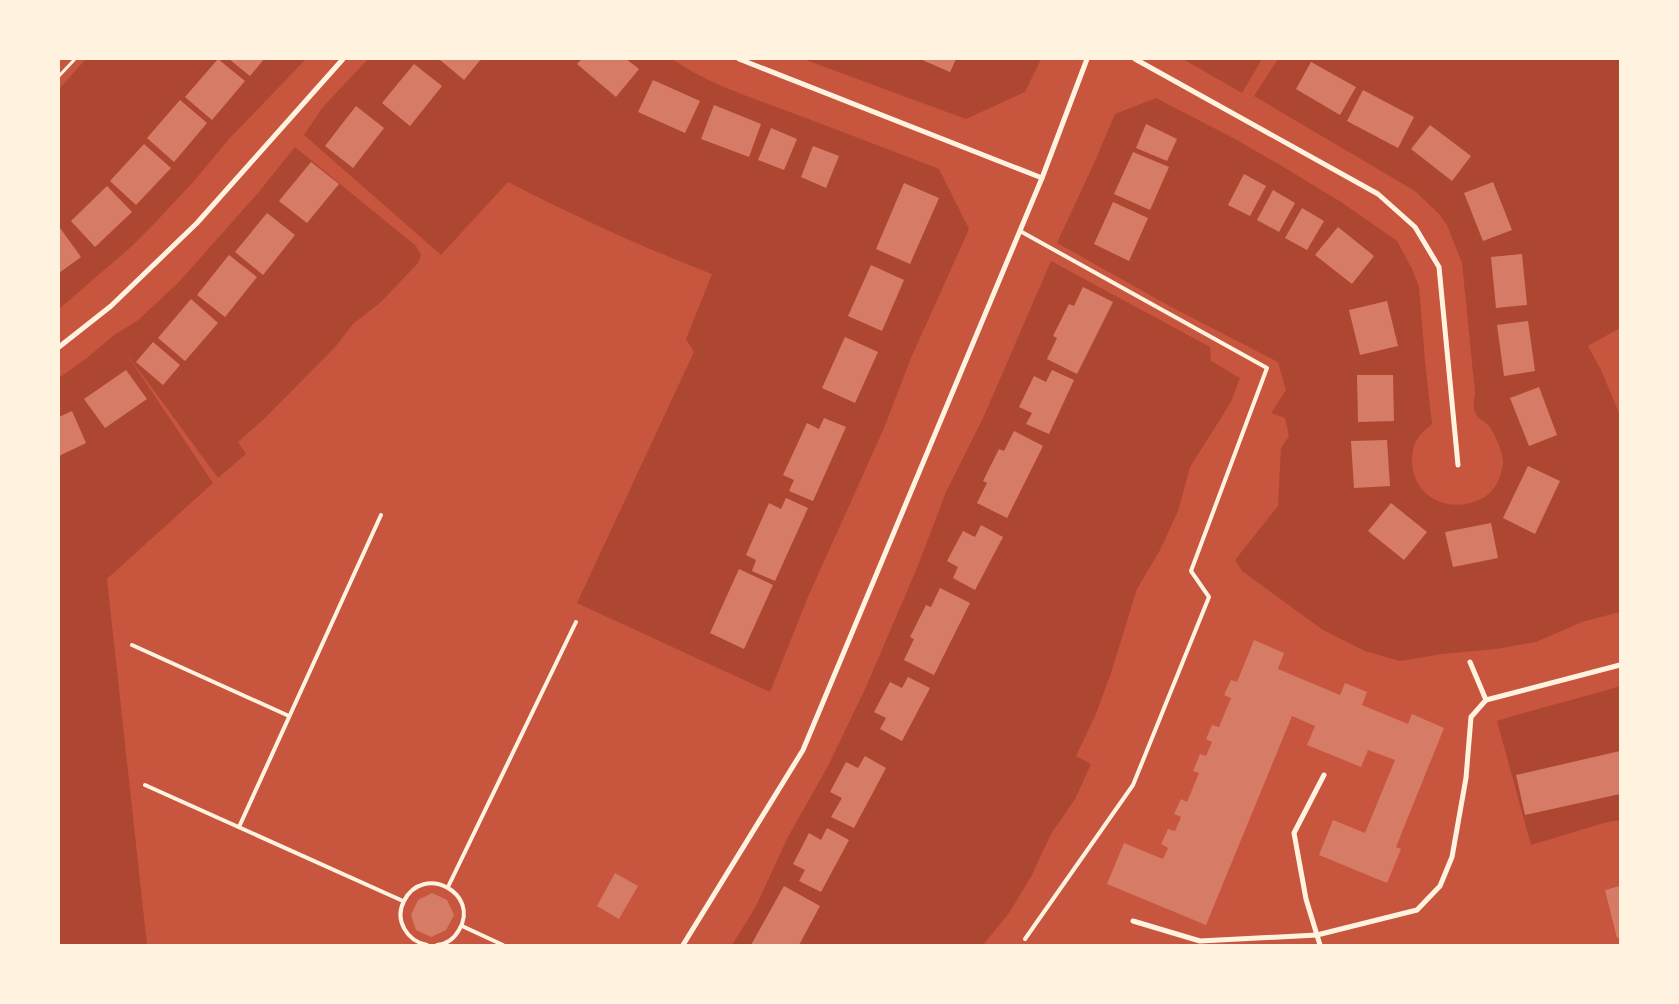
<svg xmlns="http://www.w3.org/2000/svg" width="1679" height="1004" font-family="'Open Sans',sans-serif">
	<style>
		.green { fill: #ae4732 }
		.building { fill: #d67c66 }
		.lines { fill: none; stroke-linecap: round; stroke-linejoin: round }
		.path { stroke: #fff3e0; stroke-width: 3 }
		.service { stroke: #fff3e0; stroke-width: 4 }
		.minor { stroke: #fff3e0; stroke-width: 5 }
	</style>
	<rect width="100%" height="100%" fill="#c8553d"/>
	<g class="green">
		<polygon points="86,59 306,59 229,139 194,181 153,225 132,246 59,309 59,89"/>
		<path d="M368,59H672C705,82 742,94 779,108C832,128 886,148 939,169L969,229L911,358L884,428L808,597L770,692L577,603L694,352L686,339L712,274C642,247 574,216 508,182L441,255L304,135L322,108Z"/>
		<polygon points="803,59 1041,59 1025,92 966,119"/>
		<polygon points="1183,59 1262,59 1242,93"/>
		<path d="M1278,59H1620V328L1588,346L1601,370L1620,415V612L1582,622L1536,642L1496,649L1442,654L1400,661L1365,651L1323,630L1242,571L1235,560L1278,506L1281,448L1289,436L1285,418L1271,413L1286,390L1278,362L1173,308L1057,243L1095,161L1115,114L1156,98L1235,139L1285,168L1341,202L1397,241L1412,269L1419,286L1425,361L1432,424C1426,429 1420,434 1416,441C1413,446 1413,453 1412,459C1411,495 1446,513 1476,501C1494,495 1500,481 1503,463C1504,455 1494,431 1488,425C1483,420 1477,419 1475,412C1473,406 1474,399 1475,393L1462,263L1447,225L1439,214L1415,191L1254,96Z"/>
		<polygon points="295,147 416,246 421,255 418,263 381,302 353,324 336,346 266,417 238,442 246,454 218,478 124,350 213,483 107,579 147,945 59,945 59,378 87,358 114,335 137,321 178,283 258,193"/>
		<polygon points="1051,261 1210,347 1211,361 1240,378 1231,402 1190,467 1178,511 1160,550 1137,589 1111,673 1096,714 1076,756 1091,764 1075,799 1051,834 1032,875 1009,913 983,945 732,945 755,908 788,837 828,766 866,687 917,568 946,492 984,416"/>
		<path d="M1620,686V820L1604,823L1531,845L1497,721C1538,708 1579,699 1620,686Z"/>
	</g>
	<g class="building">
		<polygon points="218,59 245,81 212,120 185,97"/>
		<polygon points="229,59 264,59 250,76"/>
		<polygon points="439,59 481,59 464,80"/>
		<polygon points="582,59 626,59 639,69 616,97 577,64"/>
		<polygon points="920,59 956,59 950,72"/>
		<polygon points="1311,62 1356,87 1340,115 1296,89"/>
		<polygon points="414,64 442,86 410,126 382,103"/>
		<polygon points="653,80 700,101 685,133 638,112"/>
		<polygon points="1363,90 1414,117 1398,148 1347,121"/>
		<polygon points="180,100 207,123 174,162 147,138"/>
		<polygon points="714,105 761,124 749,157 701,139"/>
		<polygon points="356,106 384,128 353,168 325,146"/>
		<polygon points="1146,124 1177,139 1167,161 1136,148"/>
		<polygon points="1430,125 1471,156 1452,181 1411,149"/>
		<polygon points="771,128 797,139 784,170 758,160"/>
		<polygon points="144,144 171,168 136,205 110,181"/>
		<polygon points="813,146 839,156 826,188 801,177"/>
		<polygon points="1133,152 1169,167 1150,210 1114,194"/>
		<polygon points="311,162 339,184 307,223 279,201"/>
		<polygon points="1244,174 1266,186 1250,216 1228,205"/>
		<polygon points="1493,182 1512,230 1483,241 1464,193"/>
		<polygon points="904,183 939,198 910,264 876,249"/>
		<polygon points="107,186 132,212 95,247 71,221"/>
		<polygon points="1273,190 1295,203 1279,232 1257,220"/>
		<polygon points="1113,202 1148,218 1129,261 1094,244"/>
		<polygon points="1302,208 1324,221 1307,250 1285,238"/>
		<polygon points="267,213 295,235 263,275 235,252"/>
		<polygon points="1338,227 1374,256 1352,284 1315,255"/>
		<polygon points="60,228 81,257 59,273 59,229"/>
		<polygon points="1522,254 1527,305 1496,308 1491,257"/>
		<polygon points="229,255 257,277 225,317 197,295"/>
		<polygon points="871,265 904,280 882,331 848,316"/>
		<polygon points="1083,287 1113,302 1077,374 1047,359 1057,338 1053,336 1069,304 1074,306"/>
		<polygon points="191,299 218,323 185,361 158,338"/>
		<polygon points="1387,301 1398,346 1360,355 1349,310"/>
		<polygon points="1528,321 1535,371 1504,376 1497,325"/>
		<polygon points="845,337 878,352 855,403 822,388"/>
		<polygon points="153,342 180,365 163,385 136,362"/>
		<polygon points="126,370 147,399 105,428 84,399"/>
		<polygon points="1052,370 1074,380 1049,434 1026,424 1032,413 1019,407 1034,376 1046,382"/>
		<polygon points="1357,375 1393,375 1394,421 1358,422"/>
		<polygon points="1539,387 1557,435 1529,446 1510,398"/>
		<polygon points="72,411 86,443 59,456 59,417"/>
		<polygon points="824,418 846,427 813,501 789,491 794,480 783,475 807,423 819,429"/>
		<polygon points="1014,431 1043,446 1007,518 977,503 987,483 983,481 999,449 1004,451"/>
		<polygon points="1387,440 1390,486 1354,488 1351,441"/>
		<polygon points="1528,466 1560,481 1535,534 1503,518"/>
		<polygon points="786,498 808,508 775,581 752,571 756,560 746,555 769,503 781,509"/>
		<polygon points="1391,503 1427,532 1404,560 1368,531"/>
		<polygon points="1491,523 1498,558 1453,567 1445,532"/>
		<polygon points="981,525 1003,537 975,590 953,578 958,567 947,561 963,531 975,537"/>
		<polygon points="739,569 773,585 744,649 710,633"/>
		<polygon points="940,588 970,603 934,675 904,660 914,639 910,637 926,605 931,607"/>
		<polygon points="1254,640 1284,653 1278,669 1340,695 1345,683 1367,692 1362,705 1408,724 1412,714 1444,728 1396,847 1401,849 1387,883 1319,855 1333,820 1365,833 1395,760 1368,750 1361,767 1307,745 1315,726 1292,716 1206,925 1107,884 1124,843 1163,859 1168,848 1161,844 1168,829 1175,831 1181,817 1174,814 1181,799 1187,802 1199,773 1193,771 1200,754 1206,756 1212,742 1206,739 1212,725 1219,727 1231,698 1224,695 1231,680 1237,682"/>
		<polygon points="908,677 930,688 902,741 880,729 886,718 874,712 890,682 902,688"/>
		<polygon points="1620,751 1620,794 1525,815 1516,775"/>
		<polygon points="865,756 886,768 854,828 831,817 842,798 830,792 846,762 858,768"/>
		<polygon points="827,828 849,840 821,892 799,881 805,870 793,864 809,833 821,840"/>
		<polygon points="615,873 638,886 619,919 597,906"/>
		<polygon points="784,886 820,906 799,945 751,945"/>
		<polygon points="1620,886 1620,937 1617,938 1605,890"/>
		<polygon points="432,893 447,900 454,915 446,930 431,937 416,930 411,915 418,900"/>
	</g>
	<g class="lines">
		<polyline class="path" points="59,76 75,59"/>
		<g class="service">
			<polyline points="1020,231 1267,368 1191,571 1209,597 1133,785 1025,939"/>
			<polyline points="132,645 289,716"/>
			<polyline points="145,785 403,901"/>
			<polyline points="239,827 381,515"/>
			<polyline points="448,887 576,622"/>
			<polyline points="462,926 503,945"/>
			<path d="M427,945C407,941 394,920 404,901C423,863 481,893 459,930C454,939 447,944 437,945"/>
		</g>
		<g class="minor">
			<polyline points="739,59 1042,178"/>
			<polyline points="1135,59 1378,194 1415,227 1439,267 1458,465"/>
			<polyline points="59,347 111,306 197,223 343,59"/>
			<polyline points="1486,700 1620,665"/>
			<polyline points="1133,921 1200,941 1317,935 1417,910 1440,886 1452,857 1466,778 1471,717 1486,700 1470,662"/>
			<polyline points="683,945 803,750 1042,178 1087,59"/>
			<polyline points="1320,945 1306,899 1294,833 1324,775"/>
		</g>
	</g>
	<rect width="1679" height="1004" fill="none" stroke="#fff3e0" stroke-width="120"/>
</svg>
